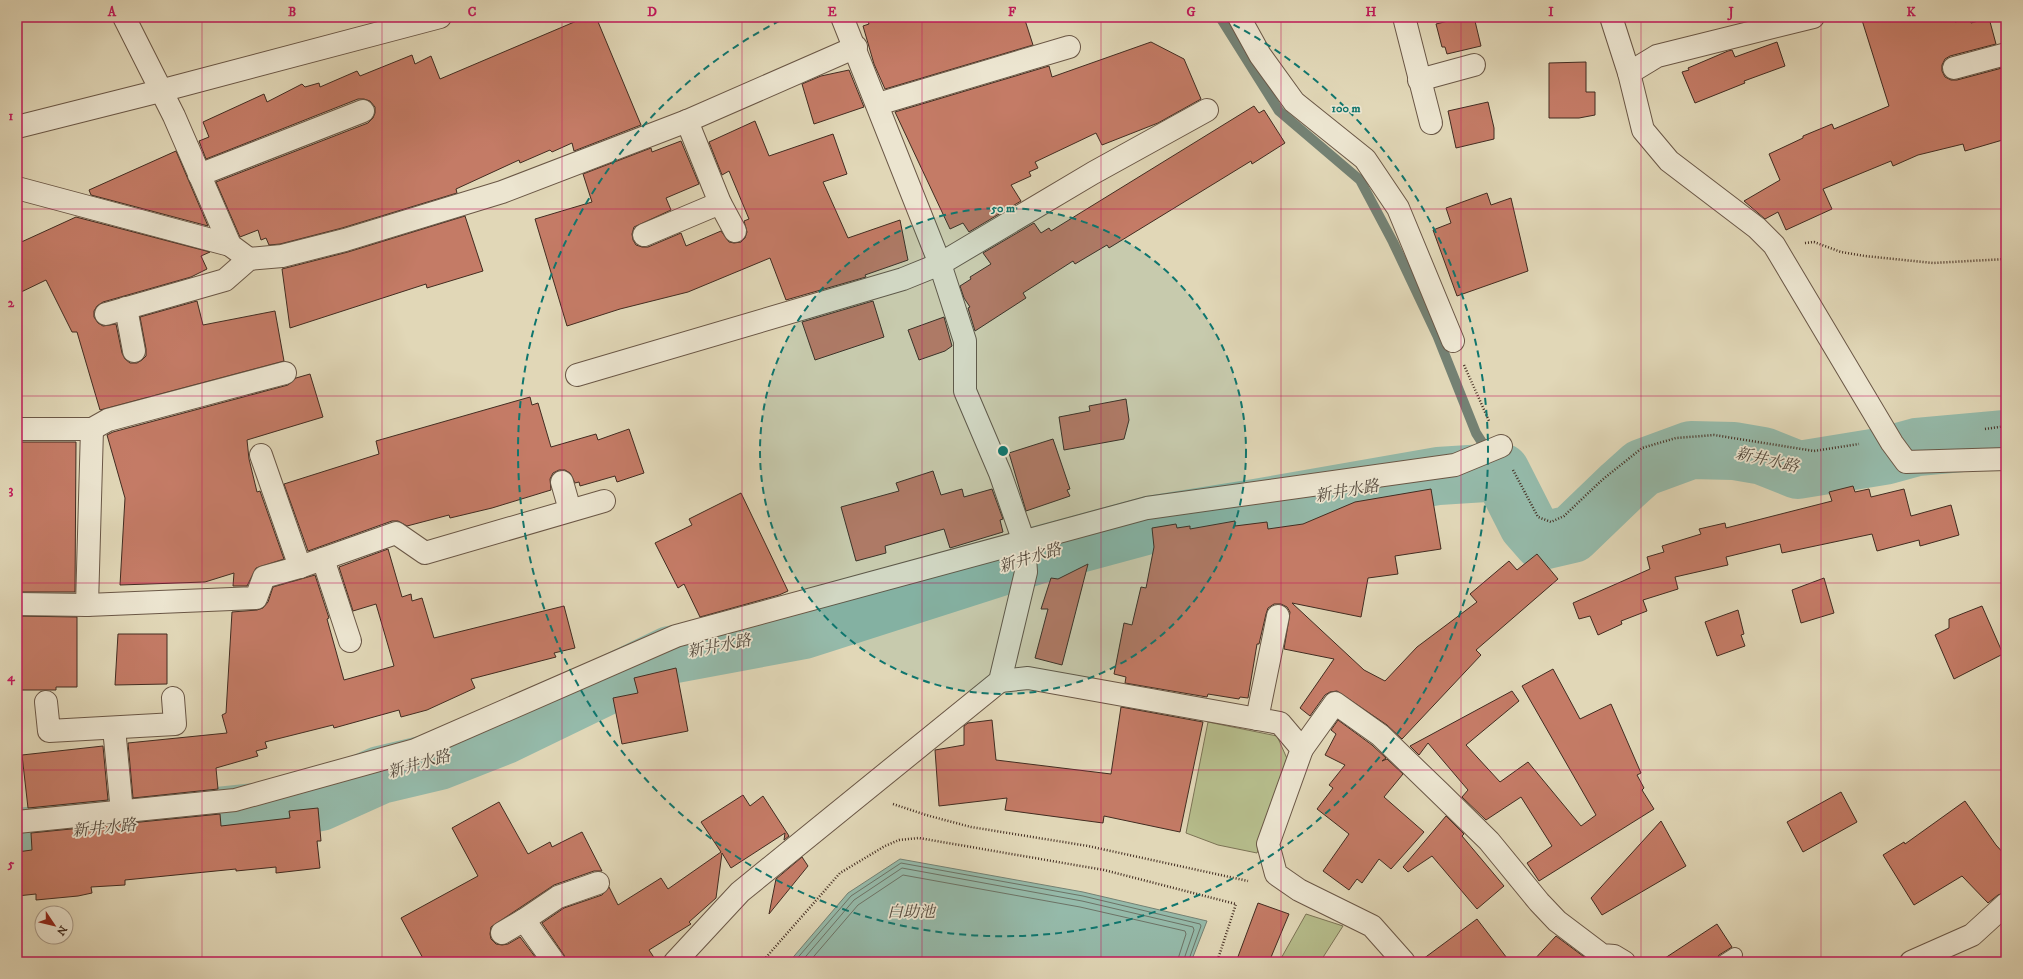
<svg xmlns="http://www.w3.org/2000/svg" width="2023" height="979" font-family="'IM FELL DW Pica','Noto Serif JP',serif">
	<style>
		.green { fill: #b6bd8c; stroke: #7c7456 }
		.water { fill: #95baaa; stroke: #748173 }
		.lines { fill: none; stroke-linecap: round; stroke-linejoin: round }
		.shore { stroke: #6c7366; stroke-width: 1 }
		.stream { stroke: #748173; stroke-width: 10 }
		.river { stroke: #95baaa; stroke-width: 58 }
		.building { fill: #c47b66; stroke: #422c21 }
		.service-casing { stroke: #6a5746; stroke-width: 16 }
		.minor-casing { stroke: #6a5746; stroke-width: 24 }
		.tertiary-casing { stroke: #6a5746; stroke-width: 24 }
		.path { stroke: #422c21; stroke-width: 2.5; stroke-dasharray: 1 2; stroke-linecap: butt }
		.service { stroke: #ece5d0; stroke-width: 14 }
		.minor { stroke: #ece5d0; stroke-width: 22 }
		.tertiary { stroke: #ece5d0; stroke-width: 22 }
		.grid { fill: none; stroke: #c2185b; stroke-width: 1; stroke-opacity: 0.55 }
		.ring { fill: none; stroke: #0f766e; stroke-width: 2; stroke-dasharray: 7 5 }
		.labels { text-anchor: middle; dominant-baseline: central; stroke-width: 3.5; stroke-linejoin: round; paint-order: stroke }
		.water-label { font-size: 16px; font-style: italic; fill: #53483c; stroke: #ece5d0 }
		.centre { fill: #0f766e; stroke: #ece5d0; stroke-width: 2 }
		.ring-label { font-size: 12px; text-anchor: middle; font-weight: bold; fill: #0f766e; stroke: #ece5d0; stroke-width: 3.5; stroke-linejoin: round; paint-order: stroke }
		.neatline { fill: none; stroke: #c2185b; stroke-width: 1.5 }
		.grid-label { font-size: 13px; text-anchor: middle; font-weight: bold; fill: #c2185b }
	</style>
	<rect width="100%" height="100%" fill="#e1d7b7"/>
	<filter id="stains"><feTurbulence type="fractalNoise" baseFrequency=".005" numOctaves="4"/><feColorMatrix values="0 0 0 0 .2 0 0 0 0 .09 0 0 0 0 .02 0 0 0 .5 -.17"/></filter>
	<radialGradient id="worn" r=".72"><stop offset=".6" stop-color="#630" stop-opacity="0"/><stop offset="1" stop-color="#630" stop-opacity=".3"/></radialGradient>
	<g class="green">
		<polygon points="1208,722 1277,736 1289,763 1257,853 1218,845 1186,833"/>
		<polygon points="1306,914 1343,926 1320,962 1279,962"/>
	</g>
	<polygon class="water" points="900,859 1083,892 1207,921 1191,962 789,962 848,893"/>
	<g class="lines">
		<g class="shore">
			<polyline points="794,962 851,896 901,863 1083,896 1200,924 1201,926 1188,962"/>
			<polyline points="801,962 854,900 902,868 1082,901 1193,927 1194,930 1183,962"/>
			<polyline points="809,962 858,905 903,875 1080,907 1185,931 1186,934 1177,962"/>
		</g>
		<polyline class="stream" points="1220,17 1279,111 1360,180 1393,242 1437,335 1476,433 1501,472"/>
		<polyline class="river" points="17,837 284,809 320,802 380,775 439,761 505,735 670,655 804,630 1038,555 1149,525 1256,508 1438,476 1501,472 1528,525 1542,541 1572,534 1622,486 1642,468 1691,450 1734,451 1763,456 1798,470 1884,456 1917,447 2006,439"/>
	</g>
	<g class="building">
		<polygon points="586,17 596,17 641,125 574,151 572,143 552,152 550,150 520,163 519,160 456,189 457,193 342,228 280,244 269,245 266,238 261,240 258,230 240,237 216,182 368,123 373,118 375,113 375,107 370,101 364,99 358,99 206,159 199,141 209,137 203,122 264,94 267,102 302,84 305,87 319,83 320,87 357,71 360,76 412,55 415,64 431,56 440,79"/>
		<polygon points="866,17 1024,17 1033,45 885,89 874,64 863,26 869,24"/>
		<polygon points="1464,17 1474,17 1481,46 1447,54 1445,47 1442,47 1436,24"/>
		<polygon points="1861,17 1954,17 1955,22 1970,18 1971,23 1989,18 1996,44 1950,56 1945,59 1942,65 1942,71 1945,77 1951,80 1957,80 2002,68 2006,81 2006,139 1965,151 1963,144 1918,155 1893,166 1891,161 1823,189 1832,209 1786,230 1778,212 1765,219 1744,201 1780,180 1769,154 1803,138 1803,136 1832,124 1834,129 1889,106"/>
		<polygon points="1151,42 1184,59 1201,99 1158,123 1102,145 1096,133 1035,162 1038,168 1029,172 1031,176 1011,185 1021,201 969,232 963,223 950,229 895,112 1049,66 1052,77"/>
		<polygon points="1777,42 1785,66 1744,81 1745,83 1695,103 1682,72 1689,70 1688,68 1728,51 1732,50 1735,57"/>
		<polygon points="1586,62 1586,92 1595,92 1595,115 1579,118 1549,118 1549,63"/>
		<polygon points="849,70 864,107 814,124 802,84 821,76"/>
		<polygon points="1488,102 1494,128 1494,139 1456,148 1448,111"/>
		<polygon points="1254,106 1259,113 1264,110 1285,143 1252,164 1251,161 1109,248 1107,245 1075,264 1073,261 1023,293 1026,298 975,331 968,308 970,307 964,298 960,286 971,279 970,277 991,264 983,253 1034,223 1041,233 1049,228 1051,231"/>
		<polygon points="755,121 769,156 833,134 847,174 823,182 848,238 900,220 908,260 865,275 866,277 786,300 770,258 688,292 620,309 567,326 535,219 592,202 583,174 651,148 652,152 681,141 699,184 666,198 671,210 634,227 632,234 633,240 636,245 642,247 648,247 681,233 686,246 721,231 729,242 734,243 741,242 745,238 747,232 744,221 749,219 729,171 722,175 709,142"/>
		<polygon points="176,151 208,226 91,195 89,190"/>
		<polygon points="1487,193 1491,205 1511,198 1528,271 1457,296 1433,230 1451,223 1446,208"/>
		<polygon points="465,216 483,271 427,288 426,284 290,328 282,269 348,252"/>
		<polygon points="76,217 210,252 201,256 207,269 191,277 103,302 97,306 94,311 94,317 98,323 103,326 116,324 122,353 125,359 130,363 137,363 142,360 146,356 146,349 140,317 197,301 203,325 275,311 284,361 100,410 77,332 72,332 46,280 17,294 17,244"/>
		<polygon points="873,301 884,337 815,360 802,322"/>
		<polygon points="944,317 952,346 945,351 919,360 908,330"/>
		<polygon points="310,374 323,417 247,440 249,459 257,492 260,491 284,559 256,568 247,586 233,586 234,573 205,582 120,585 125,498 107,435 113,432 288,385 296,378"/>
		<polygon points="530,397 532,405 538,403 551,447 596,434 598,440 629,429 644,473 617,482 615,476 580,486 579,482 575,483 570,473 565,470 559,470 553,473 550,479 551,490 492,508 450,518 449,515 407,526 398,521 392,521 308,551 284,484 379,454 376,441"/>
		<polygon points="1126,399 1129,420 1124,439 1064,450 1059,417 1090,411 1089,406"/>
		<polygon points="1053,439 1070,489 1067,490 1070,496 1026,511 1009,453"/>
		<polygon points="17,442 76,442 75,592 17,592"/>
		<polygon points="933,471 941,495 962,489 964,497 992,489 1003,519 1000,520 1003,532 950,548 944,529 885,546 886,553 856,561 841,507 899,491 896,483"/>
		<polygon points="1853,486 1855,492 1869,489 1871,497 1904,489 1911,516 1951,505 1959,535 1920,546 1919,540 1877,551 1872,534 1782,553 1780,544 1726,557 1728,565 1675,577 1678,589 1643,600 1647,611 1621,621 1622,624 1598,635 1590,616 1579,619 1573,603 1650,569 1647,557 1664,552 1662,546 1701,534 1699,529 1725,523 1726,528 1832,501 1829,492"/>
		<polygon points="1431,489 1441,549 1395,556 1398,574 1368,578 1361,617 1292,603 1364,670 1385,681 1417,647 1477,602 1470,594 1509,561 1517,570 1537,554 1558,579 1476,650 1481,655 1402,739 1387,725 1337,691 1330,692 1325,695 1310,716 1300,708 1334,659 1284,649 1290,612 1287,607 1281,604 1274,604 1268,608 1266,614 1259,644 1257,644 1248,698 1240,697 1239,699 1208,694 1207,697 1125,683 1126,677 1114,674 1124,623 1132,625 1141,587 1146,588 1154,547 1152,528 1176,524 1177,528 1190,526 1190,529 1235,521 1235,526 1267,522 1268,529 1303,524 1355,502"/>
		<polygon points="741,493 788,591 779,595 700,617 684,584 678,588 655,543 692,525 689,519"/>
		<polygon points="388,549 402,597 411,594 412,601 422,598 434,638 564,606 575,648 554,653 556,657 471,679 475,688 427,710 401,717 399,710 334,728 333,725 265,742 267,748 256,751 258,756 216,768 218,789 133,798 128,743 227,733 222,715 226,713 232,612 257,610 263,608 268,602 273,587 315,575 329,618 327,619 344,680 394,666 376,604 353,611 339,567"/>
		<polygon points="1088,564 1062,665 1035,658 1048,609 1041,609 1051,578 1058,579"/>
		<polygon points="1824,578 1834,613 1801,623 1792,590"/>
		<polygon points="1982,606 2003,654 1954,679 1935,635 1949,628 1949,619"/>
		<polygon points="1738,610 1744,634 1741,635 1745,646 1717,656 1705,622"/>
		<polygon points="17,616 77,617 77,687 56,687 56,690 17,690"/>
		<polygon points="118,634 167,634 167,684 115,685"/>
		<polygon points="676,668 688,731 622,744 613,698 638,693 634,678"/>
		<polygon points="1553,669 1580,719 1611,704 1641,773 1637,775 1644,788 1642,790 1654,809 1539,881 1527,863 1552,846 1521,797 1486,820 1462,797 1468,790 1428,743 1419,755 1410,746 1512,691 1519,701 1466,745 1500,782 1528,762 1581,826 1596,815 1522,686"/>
		<polygon points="1121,707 1203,722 1180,832 1104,816 1103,823 1005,810 1007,798 939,806 935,750 964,745 964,726 968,723 992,720 996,760 1111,774"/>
		<polygon points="1338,720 1372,745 1386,758 1382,761 1387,759 1403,774 1384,797 1424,832 1391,869 1379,859 1362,883 1357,879 1349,890 1323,871 1349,834 1317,809 1333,788 1329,785 1345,765 1325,755 1336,734 1331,730"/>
		<polygon points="103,746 108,800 28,808 22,755"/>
		<polygon points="1841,792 1857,822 1803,852 1787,822"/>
		<polygon points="743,795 750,806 763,796 789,836 784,840 785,833 731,868 722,853 716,898 689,922 691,924 649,950 657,962 566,962 564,955 542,923 564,908 602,895 609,887 618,905 661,878 668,889 721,852 701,822"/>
		<polygon points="1965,801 1996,845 2006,856 2006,892 1998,895 1988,903 1962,876 1914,905 1883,855 1904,842 1905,844"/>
		<polygon points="499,802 528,854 550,842 552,847 582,832 602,871 594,871 554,885 491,927 490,934 491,939 496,944 502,945 508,944 520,937 539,962 425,962 401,918 478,876 452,828"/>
		<polygon points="318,808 321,841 317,841 320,868 276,873 276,867 236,871 236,869 125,880 125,885 91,887 92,893 78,896 36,900 36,894 17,896 17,852 32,850 31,833 220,814 221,826 290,818 289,811"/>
		<polygon points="1446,816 1464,834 1462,836 1504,886 1477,909 1432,856 1408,872 1403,867"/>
		<polygon points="1661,821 1686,866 1602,915 1591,898"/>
		<polygon points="802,857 808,866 769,914 776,879"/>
		<polygon points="1258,903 1289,914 1269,962 1236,962"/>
		<polygon points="1477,919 1510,962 1419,962"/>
		<polygon points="1717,924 1732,947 1719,955 1716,962 1659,962"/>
		<polygon points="1556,936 1591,962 1532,962"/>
	</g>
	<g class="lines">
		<g class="service-casing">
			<polyline id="service" points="1724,962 1735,955"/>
		</g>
		<g class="minor-casing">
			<g id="minor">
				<polyline points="124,17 174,116 230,245 249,259"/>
				<polyline points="1239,17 1260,55 1294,102 1365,159 1398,208 1453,341"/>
				<polyline points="1404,17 1431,123"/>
				<polyline points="1611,17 1629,73 1643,130 1669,161 1757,228 1774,245 1892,443 1906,462 2006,459"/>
				<polyline points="1954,68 2006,54"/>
				<polyline points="1629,73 1657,56 1813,17"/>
				<polyline points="1419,80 1474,65"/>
				<polyline points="878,104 1069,47"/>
				<polyline points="687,121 720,203 735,231"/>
				<polyline points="199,175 363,111"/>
				<polyline points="17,188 230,245"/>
				<polyline points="644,235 720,203"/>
				<polyline points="126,308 134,351"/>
				<polyline points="106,314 225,280 249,259 282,256 345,240 502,192 687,121 856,47"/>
				<polyline points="577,375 903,279 940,264 1093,173 1207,110"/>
				<polyline points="17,429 92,429 108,420 285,373"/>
				<polyline points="261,455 300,567"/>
				<polyline points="562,482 570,510"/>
				<polyline points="323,559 350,641"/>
				<polyline points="17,604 87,605 256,598 264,577 300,567 396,533 425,553 604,501"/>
				<polyline points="87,605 92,429"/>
				<polyline points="1000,681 1028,678 1280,723 1302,749 1268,844 1276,874 1299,890 1372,926 1404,962"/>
				<polyline points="46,702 49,731 175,724 173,698"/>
				<polyline points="1257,719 1278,616"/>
				<polyline points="114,728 122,812"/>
				<polyline points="1302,749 1335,703 1380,735 1439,792 1489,841 1539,902 1557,921 1602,955 1614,956 1624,962"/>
				<polyline points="17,822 235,800 415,750 676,636 1147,508 1455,465 1501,446"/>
				<polyline points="502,933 524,920"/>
				<polyline points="554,962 524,920 558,897 598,883"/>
				<polyline points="675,962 740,892 1000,681 1026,572 1024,542 1000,473 965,391 965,341 940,264 842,17"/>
				<polyline points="1911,962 1972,935 2006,904"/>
			</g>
		</g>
		<g class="tertiary-casing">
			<polyline id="tertiary" points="17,127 160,91 440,17"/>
		</g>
		<g class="path">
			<polyline points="1805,243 1814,242 1841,252 1865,256 1933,263 2006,259"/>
			<polyline points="1464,365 1489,421"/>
			<polyline points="1985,429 2006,426"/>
			<polyline points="1513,470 1538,517 1551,522 1564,516 1602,480 1642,448 1676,438 1714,435 1814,451 1859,444"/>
			<polyline points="893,804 926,815 971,827 1088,846 1248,881"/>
			<polyline points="762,962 840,873 885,846 899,840 919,838 1104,870 1236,904 1217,962"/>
		</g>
		<use href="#service" class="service"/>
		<use href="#minor" class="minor"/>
		<use href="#tertiary" class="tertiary"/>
	</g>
	<path class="grid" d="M202,17V962M382,17V962M562,17V962M742,17V962M922,17V962M1101,17V962M1281,17V962M1461,17V962M1641,17V962M1821,17V962M17,209H2006M17,396H2006M17,583H2006M17,770H2006"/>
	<circle cx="1003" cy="451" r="243" fill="#0f766e" fill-opacity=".12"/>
	<g class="ring">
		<circle cx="1003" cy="451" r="243"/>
		<path d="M1223 19A485 485 0 1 1 783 19"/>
	</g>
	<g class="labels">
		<g class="water-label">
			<text transform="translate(1767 460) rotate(13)">新井水路</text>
			<text transform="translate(1347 491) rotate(-10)">新井水路</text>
			<text transform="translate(1030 558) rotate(-17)">新井水路</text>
			<text transform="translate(719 646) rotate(-11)">新井水路</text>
			<text transform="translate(419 764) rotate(-16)">新井水路</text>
			<text transform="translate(104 828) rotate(-6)">新井水路</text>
			<text x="911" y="912">白助池</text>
		</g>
	</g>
	<circle cx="1003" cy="451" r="6" class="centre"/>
	<g class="ring-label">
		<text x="1346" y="112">100 m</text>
		<text x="1003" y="212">50 m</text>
	</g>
	<rect width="2023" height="979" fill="none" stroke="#e1d7b7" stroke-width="44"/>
	<g transform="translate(54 925) rotate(125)"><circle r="19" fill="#ece5d0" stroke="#a89b8a"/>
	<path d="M0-3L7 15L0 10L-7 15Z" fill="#8f2418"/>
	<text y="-6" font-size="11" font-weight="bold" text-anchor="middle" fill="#422c21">N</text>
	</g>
	<rect x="22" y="22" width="1979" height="935" class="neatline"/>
	<g class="grid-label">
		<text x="112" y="16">A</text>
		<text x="292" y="16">B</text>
		<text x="472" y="16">C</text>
		<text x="652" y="16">D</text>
		<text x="832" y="16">E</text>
		<text x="1012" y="16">F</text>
		<text x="1191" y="16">G</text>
		<text x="1371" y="16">H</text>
		<text x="1551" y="16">I</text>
		<text x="1731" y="16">J</text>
		<text x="1911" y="16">K</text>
		<text x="11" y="120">1</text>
		<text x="11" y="307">2</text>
		<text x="11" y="494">3</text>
		<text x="11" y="681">4</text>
		<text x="11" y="868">5</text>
	</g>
	<rect width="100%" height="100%" filter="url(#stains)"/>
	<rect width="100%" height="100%" fill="url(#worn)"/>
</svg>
